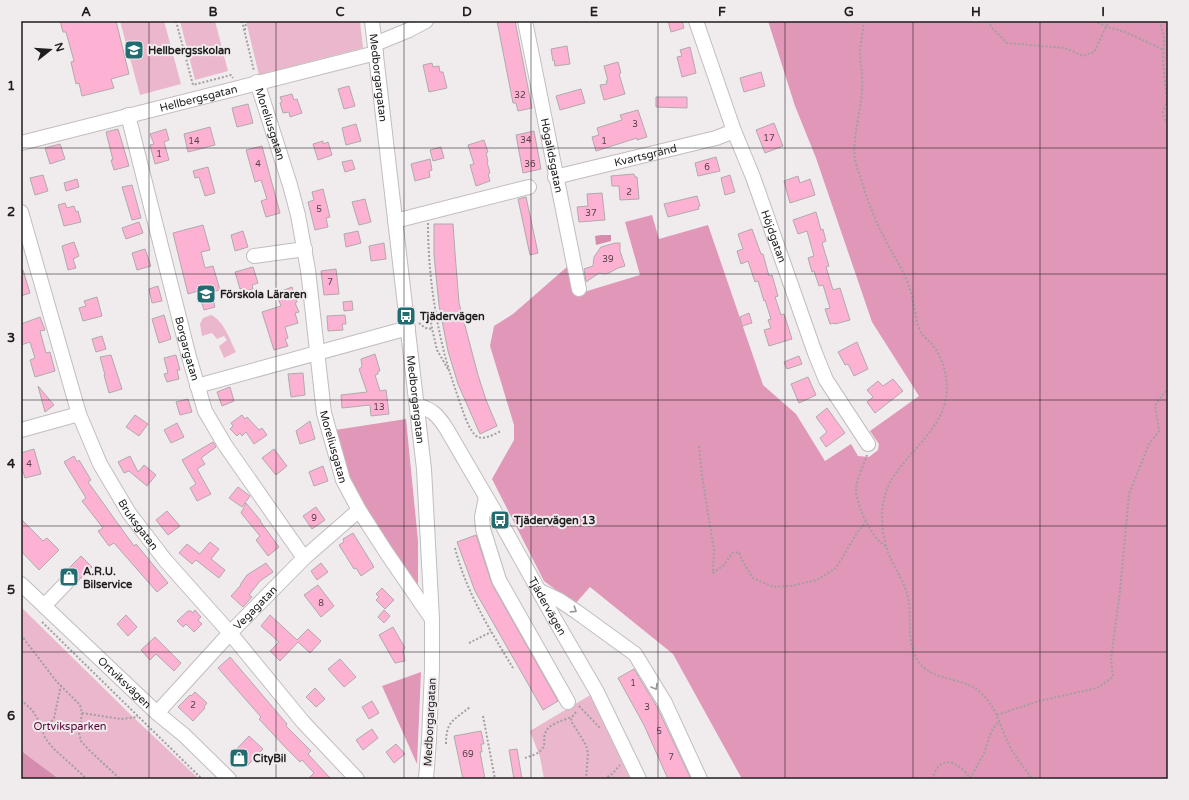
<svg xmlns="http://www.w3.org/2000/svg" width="1189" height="800" font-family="'Varela Round',sans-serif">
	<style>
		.green { fill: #ebb7cc }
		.forest { fill: #e197b8 }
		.water { fill: #d58cad }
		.building { fill: #feb2d3; stroke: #afaaab }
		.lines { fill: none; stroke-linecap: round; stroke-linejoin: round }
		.minor-casing { stroke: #c2bdbf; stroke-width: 16 }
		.path { stroke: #a29fa0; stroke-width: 2; stroke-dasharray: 2 2; stroke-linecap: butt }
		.minor { stroke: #fff; stroke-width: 14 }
		.oneway { stroke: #9a9999 }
		.grid { fill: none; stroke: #1e1c1d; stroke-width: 1; stroke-opacity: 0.55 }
		.labels { text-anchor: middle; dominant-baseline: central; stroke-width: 4; stroke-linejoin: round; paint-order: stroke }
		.number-label { font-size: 9px; fill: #56424a }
		.poi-label { font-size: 11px; font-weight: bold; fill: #1e1c1d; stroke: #f0ebed; text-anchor: start }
		.street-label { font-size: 11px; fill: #1e1c1d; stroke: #f0ebed }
		.park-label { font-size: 11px; fill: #5c0338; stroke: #f0ebed }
		.neatline { fill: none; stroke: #1e1c1d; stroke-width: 1.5 }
		.grid-label { font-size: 13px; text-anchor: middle; font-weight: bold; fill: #1e1c1d }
	</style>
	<rect width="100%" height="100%" fill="#f0ebed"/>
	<g class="green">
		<polygon points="120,21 164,21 181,84 140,95"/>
		<polygon points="180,21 215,21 228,71 195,80"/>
		<polygon points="246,21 360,21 363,48 259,75"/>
		<path d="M211,315C224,321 230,340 236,352L224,358L219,346L227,340L224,336L217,339L212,333L202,336L200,324L203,318Z"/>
		<polygon points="21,607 130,714 199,779 59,779 24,753 21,748"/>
		<polygon points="592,694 631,779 544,779 540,757 530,731"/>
	</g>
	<g class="forest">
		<polygon points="768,21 1168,21 1168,779 742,779 673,654 590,587 575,604 544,581 492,479 514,440 514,425 490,346 494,326 513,314 568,266 574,295 640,275 625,222 652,215 659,239 708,225 763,385 796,414 825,461 851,444 858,456 869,457 878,450 879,444 870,431 919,396 872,322 816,158 795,106"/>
		<polygon points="406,419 418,541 418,588 382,536 348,476 335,430"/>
		<polygon points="421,672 417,764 382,686"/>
	</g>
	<g class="water">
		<polygon points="601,235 611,235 611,241 596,245 595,236"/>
		<polygon points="21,748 24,753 59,779 21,779"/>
	</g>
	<g class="building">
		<polygon points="60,21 116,21 129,74 111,79 114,88 82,96 79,83 76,84 71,62 74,61 66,32 63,32"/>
		<polygon points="497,21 515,21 532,108 518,111 516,103 513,103"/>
		<polygon points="668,21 682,21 684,28 671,32"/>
		<polygon points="567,46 570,64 555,66 554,60 553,61 551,49"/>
		<polygon points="690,47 696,73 682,77 677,57 682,56 680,50"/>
		<polygon points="618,62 621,73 619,74 625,94 604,100 600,85 607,84 606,81 608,81 604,66"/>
		<polygon points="432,63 433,67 439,66 440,72 443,72 447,88 429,92 423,65"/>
		<polygon points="761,72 765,86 744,92 740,78"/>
		<polygon points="349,86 355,106 344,109 338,89"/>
		<polygon points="581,89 585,103 560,110 556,96"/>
		<polygon points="292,94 294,100 297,99 302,113 290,117 289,112 283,113 280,103 282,102 280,97"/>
		<polygon points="656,97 687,97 687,108 656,107"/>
		<polygon points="248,104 253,123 237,127 232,108"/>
		<polygon points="638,110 647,137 637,140 637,138 596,151 592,137 599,135 597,128 622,120 620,115"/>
		<polygon points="774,123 783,146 765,153 756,130"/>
		<polygon points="356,124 361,141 346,145 342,128"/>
		<polygon points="210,127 215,145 188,152 184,134"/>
		<polygon points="118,129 129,166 114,170 111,160 113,160 106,132"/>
		<polygon points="166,129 169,140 164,142 169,160 155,164 150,145 154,144 150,134"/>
		<polygon points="534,131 541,169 523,173 516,135"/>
		<polygon points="484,140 488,152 486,153 488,161 487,162 490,173 488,174 490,181 476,186 470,165 474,164 468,145"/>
		<polygon points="323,141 323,144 328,142 332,155 318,160 313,144"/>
		<polygon points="60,144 65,159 50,164 45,148"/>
		<polygon points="262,146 280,213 266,217 261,201 267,199 261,180 255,182 246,150"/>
		<polygon points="441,147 444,158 433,161 430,150"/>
		<polygon points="716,157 720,171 698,176 695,163"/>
		<polygon points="430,159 432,170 429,171 430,177 415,181 411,164"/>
		<polygon points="352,160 355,169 345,172 342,162"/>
		<polygon points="208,167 215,193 205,196 199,177 195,178 193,171"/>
		<polygon points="634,174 635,177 637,177 639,199 620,200 619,186 612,186 611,176"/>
		<polygon points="43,175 48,191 35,195 30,178"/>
		<polygon points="730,175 735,192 725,195 721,178"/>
		<polygon points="798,176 800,183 810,179 815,195 790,203 784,181"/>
		<polygon points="77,179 79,187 66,191 64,183"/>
		<polygon points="132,185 141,218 132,220 122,187"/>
		<polygon points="323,189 330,217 326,218 328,227 315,230 308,202 314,200 312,192"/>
		<polygon points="602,193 605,220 579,222 577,207 588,206 587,194"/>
		<polygon points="697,196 700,206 698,207 699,209 668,217 664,204"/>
		<polygon points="526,197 538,253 530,255 518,199"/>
		<polygon points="365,199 371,222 359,225 352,202"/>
		<polygon points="65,203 67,208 74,206 76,212 78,211 81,222 64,226 58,205"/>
		<polygon points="816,212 821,230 823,229 826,241 822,243 829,266 826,267 833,290 840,288 850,320 835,324 835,323 830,324 825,309 830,308 823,285 819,286 814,271 812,272 808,258 814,256 807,231 798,234 793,220"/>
		<polygon points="139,222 143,233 126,239 122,228"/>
		<polygon points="434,224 453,224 455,253 459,303 478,375 486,400 497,426 480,434 458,384 448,351 439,305 434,255"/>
		<polygon points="203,225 210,250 201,252 205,268 213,266 220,290 211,292 215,307 204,310 198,291 188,294 173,233"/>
		<polygon points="752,229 761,254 763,254 769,276 772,275 778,296 775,297 781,315 784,314 792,339 769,346 764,330 771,328 768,320 771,319 765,300 764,301 758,281 755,282 748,261 741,264 737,251 743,249 738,234"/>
		<polygon points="243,231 248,247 235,251 231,235"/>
		<polygon points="358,231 361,243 346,247 344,234"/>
		<polygon points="74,242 79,256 73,259 76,268 68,270 62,246"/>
		<polygon points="384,243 386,259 371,261 369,246"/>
		<polygon points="615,243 620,243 620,251 625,266 618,268 609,273 605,274 599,273 586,282 584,269 593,266 594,257 601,247"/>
		<polygon points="145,249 151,266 137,270 132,253"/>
		<polygon points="253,267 258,283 252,285 253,289 245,291 244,288 240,289 235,272"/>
		<polygon points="336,269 339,294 324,295 321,271"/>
		<polygon points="23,270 30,293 21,296 21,271"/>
		<polygon points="158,286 162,301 152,303 149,289"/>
		<polygon points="292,287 297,302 295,303 299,312 295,313 298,323 285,327 288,338 285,339 288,346 274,350 262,312 281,306 277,295 279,294 279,292"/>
		<polygon points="97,297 102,316 83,321 79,308 86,306 84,301"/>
		<polygon points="352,301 353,310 344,311 343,302"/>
		<polygon points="749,313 752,323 742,326 740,317"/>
		<polygon points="164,315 171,339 159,343 152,319"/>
		<polygon points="345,315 346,324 342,324 343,330 328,331 327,316"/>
		<polygon points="40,317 45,330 40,331 46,353 50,352 55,371 35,377 30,360 35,358 30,342 21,345 21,324"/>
		<polygon points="102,336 106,349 96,352 92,339"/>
		<polygon points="857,342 868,369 854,376 848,364 845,365 838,352"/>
		<polygon points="375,354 380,371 378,371 378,374 375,375 380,391 386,390 389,414 371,416 370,405 342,408 341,395 367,392 359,369 362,367 361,359"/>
		<polygon points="111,355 122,389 109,393 104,375 105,375 100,357"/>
		<polygon points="176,355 180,370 177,370 179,379 167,382 164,374 168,373 164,358"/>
		<polygon points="799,356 802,364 787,369 784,362"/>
		<polygon points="303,373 305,395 291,397 288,374"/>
		<polygon points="808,377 816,395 799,403 791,384"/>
		<polygon points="893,379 903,391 875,413 867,402 873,397 867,390 878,381 883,386"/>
		<polygon points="38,386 54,405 45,412"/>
		<polygon points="230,387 234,401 222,406 217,392"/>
		<polygon points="188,399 192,412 180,415 176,402"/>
		<polygon points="827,408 845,433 826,447 820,438 827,432 816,417"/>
		<polygon points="135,415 148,424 139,436 126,427"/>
		<polygon points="242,415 245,419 247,417 259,430 262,428 267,435 254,444 246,432 242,436 240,433 237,436 230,429 233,426 231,423"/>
		<polygon points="310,421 315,439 300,444 296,431"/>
		<polygon points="177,423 184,437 171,443 164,430"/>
		<polygon points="213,442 216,447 201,458 205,464 197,469 211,494 197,501 190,488 196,484 182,460"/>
		<polygon points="34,449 41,474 25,478 21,465 21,453"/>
		<polygon points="274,449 287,466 276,475 262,458"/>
		<polygon points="74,456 77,462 79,460 91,480 88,482 134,546 136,544 168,583 157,592 114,543 109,546 98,531 103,528 82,501 86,498 64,462"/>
		<polygon points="130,456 138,472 144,465 156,475 147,486 129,471 124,473 118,462"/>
		<polygon points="323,466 328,481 314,486 309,472"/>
		<polygon points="238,487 250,496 242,507 229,498"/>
		<polygon points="246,503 261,521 260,521 279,547 268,556 256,540 260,536 241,513"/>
		<polygon points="316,507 325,520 312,529 303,516"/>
		<polygon points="167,511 180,526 168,535 156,520"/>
		<polygon points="21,519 43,541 47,538 59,550 39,570 21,551"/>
		<polygon points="353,533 374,567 361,576 356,568 354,569 339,545 344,542 343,539"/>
		<polygon points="476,535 492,584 558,701 543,710 475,591 457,542"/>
		<polygon points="210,542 219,549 211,559 225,570 219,578 196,560 192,564 179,553 187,544 200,554"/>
		<polygon points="81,556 92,567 75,584 75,579 73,576 64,573"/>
		<polygon points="266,563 273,572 260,581 249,595 252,597 243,607 231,596 241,585 240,585 247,575"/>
		<polygon points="321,563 328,572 317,580 311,571"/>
		<polygon points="318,585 334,606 321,617 304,595"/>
		<polygon points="382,588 394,600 385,609 376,600 379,597 376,594"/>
		<polygon points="195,610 201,617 198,620 202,624 194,632 186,624 183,627 177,621 188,611 191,611 193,613"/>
		<polygon points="384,610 390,616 384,623 378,617"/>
		<polygon points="126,615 137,627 128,636 117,624"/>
		<polygon points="270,615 297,640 308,629 321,641 310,653 298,642 280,661 270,651 279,642 261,626"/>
		<polygon points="393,627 405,648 403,650 405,661 395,663 379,635"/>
		<polygon points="155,637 181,663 174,671 156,654 150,660 141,650"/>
		<polygon points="230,657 287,724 286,726 311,751 308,754 331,779 308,779 314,773 302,760 300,762 285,747 259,719 261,717 218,668"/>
		<polygon points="340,659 356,677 344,687 328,669"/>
		<polygon points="634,669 657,707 691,779 668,779 644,725 618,678"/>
		<polygon points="315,688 325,699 316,707 306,697"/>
		<polygon points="195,692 207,703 204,707 205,708 193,721 178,707 190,695 191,696"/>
		<polygon points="372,701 379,713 369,719 362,707"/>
		<polygon points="372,729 378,738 363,750 356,740"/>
		<polygon points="481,731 484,744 481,744 482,752 480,752 485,779 463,779 454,736"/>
		<polygon points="249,736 263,749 247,766 233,753"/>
		<polygon points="396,744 405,754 394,763 386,752"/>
		<polygon points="517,749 522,779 514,779 509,750"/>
	</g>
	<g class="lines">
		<g class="minor-casing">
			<g id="minor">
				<path id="s1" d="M372,21L424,469L432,619V669L429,740L426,779"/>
				<path id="s2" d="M525,21L579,289"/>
				<path id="s3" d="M696,21L734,131L753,177L815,353L826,380L868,444"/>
				<polyline points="375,44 409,30 426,21"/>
				<path id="s4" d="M257,82L290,185L298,215L308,270L324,413L343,480L359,510L386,552L432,619"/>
				<path id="s5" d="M128,115L189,357L205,411L225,445L304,558"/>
				<path id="s6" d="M21,143L376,53"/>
				<path id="s7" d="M555,177L716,138L734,131"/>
				<path id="s8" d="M21,212L79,414L100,464L129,513L165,560L230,633L303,722L357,779"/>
				<polyline points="395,221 529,187"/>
				<polyline points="254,256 305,249"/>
				<polyline points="197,386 408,328"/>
				<path id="s9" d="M417,405C432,410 437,414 446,428L495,512L554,618L597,692L639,779"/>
				<polyline points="21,430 79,414"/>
				<polyline points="486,497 482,517 483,529 499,580 568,702"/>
				<path id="s10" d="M21,584L157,713L184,735L229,779"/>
				<polyline points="540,591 559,600 577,612 635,654 665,703 700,779"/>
				<polyline points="44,606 67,582"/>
				<path id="s11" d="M157,713L230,633L304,558L359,510"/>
			</g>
		</g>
		<g class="path">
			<polyline points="176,21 193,85 231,75 233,78"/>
			<polyline points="242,21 254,71"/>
			<path d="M864,21C863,32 860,44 860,55C861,67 863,79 862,90C861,110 852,140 855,159C856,166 859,173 861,179C867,200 875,220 885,239C891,251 898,262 904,274C909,284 912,295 914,307C916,314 916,321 919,328C921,335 927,339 932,344C938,352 943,362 945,372C956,421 915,442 892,479C880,498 880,524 886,546C891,564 904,579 908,598C912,618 906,643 918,661C933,683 965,676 982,694C997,708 1001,730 1010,747C1016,758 1025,769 1032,779"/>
			<polyline points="988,21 992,28 1007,43 1065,48 1083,56 1094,52 1109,21"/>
			<polyline points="1094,21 1107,27 1125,32 1164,50"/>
			<polyline points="1159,21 1164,36 1163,62 1167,101 1163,112 1164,118 1168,124"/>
			<polyline points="245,30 246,21"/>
			<path d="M428,223C428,268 434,313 445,356C449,371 454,385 459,400C462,408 469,433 478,437C484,440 495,434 501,431"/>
			<polyline points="436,316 431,324 437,350 449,371"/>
			<polyline points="419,323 425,328 433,329"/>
			<polyline points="699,446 702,476 714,550 713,573 724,565 732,553 739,552 743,562 753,578 774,587 791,586 817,580 836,568 855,536 866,521"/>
			<path d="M867,455C864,464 857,479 856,487C855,502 869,531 879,541C881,543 884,545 886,547"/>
			<path d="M455,548C466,592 490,630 513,668"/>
			<polyline points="42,622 202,779"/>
			<polyline points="21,635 57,682 80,705 82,713 79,733 81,741 89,750 120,779"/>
			<polyline points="469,643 491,632"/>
			<polyline points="21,700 32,710 39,721 45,738 53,748 87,779"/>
			<polyline points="579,706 601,729"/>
			<polyline points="576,712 572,717 571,721 586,745 588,753 586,779"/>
			<polyline points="82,713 121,719 138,717"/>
			<polyline points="997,715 1039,701 1097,688 1113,677 1111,659 1120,591 1129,494 1149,444 1159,431 1155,405 1164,393 1168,390"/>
			<polyline points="483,716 495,779"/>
			<polyline points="41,727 49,724 54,718 61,685"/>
			<path d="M446,744C446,721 453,721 470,707"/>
			<path d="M525,758C530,756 539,754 542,749C546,745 543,739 545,734C547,724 564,720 572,717"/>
			<path d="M970,778C974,771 979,763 983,755C989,742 988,733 999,721"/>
			<polyline points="604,779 612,774 620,765"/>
			<path d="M932,779C934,775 936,768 940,765C951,757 964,769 970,778"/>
		</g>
		<use href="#minor" class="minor"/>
	</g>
	<defs><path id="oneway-chevron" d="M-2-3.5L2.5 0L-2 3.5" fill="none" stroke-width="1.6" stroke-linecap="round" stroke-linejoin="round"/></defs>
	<g class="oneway">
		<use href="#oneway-chevron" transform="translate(574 610) rotate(33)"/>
		<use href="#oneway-chevron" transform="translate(655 687) rotate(59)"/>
	</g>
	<path class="grid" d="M149,21V779M276,21V779M404,21V779M531,21V779M658,21V779M785,21V779M913,21V779M1040,21V779M21,148H1168M21,274H1168M21,400H1168M21,526H1168M21,652H1168"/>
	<defs>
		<g id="school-square" transform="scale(1)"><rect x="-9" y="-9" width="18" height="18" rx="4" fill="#206c71" stroke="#f0ebed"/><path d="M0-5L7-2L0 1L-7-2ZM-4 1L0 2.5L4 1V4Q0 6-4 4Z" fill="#fff"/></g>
		<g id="bus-square" transform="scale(1)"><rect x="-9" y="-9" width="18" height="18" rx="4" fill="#206c71" stroke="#f0ebed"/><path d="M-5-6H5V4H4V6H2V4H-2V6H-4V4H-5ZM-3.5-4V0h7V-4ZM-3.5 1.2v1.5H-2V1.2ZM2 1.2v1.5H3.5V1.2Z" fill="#fff"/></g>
		<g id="shop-square" transform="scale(1)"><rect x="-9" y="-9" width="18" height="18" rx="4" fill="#206c71" stroke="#f0ebed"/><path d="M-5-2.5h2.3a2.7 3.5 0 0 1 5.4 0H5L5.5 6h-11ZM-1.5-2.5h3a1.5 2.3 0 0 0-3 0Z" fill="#fff"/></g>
	</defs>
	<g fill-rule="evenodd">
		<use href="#school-square" x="134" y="50"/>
		<use href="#school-square" x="206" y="294"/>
		<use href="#bus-square" x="406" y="316"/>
		<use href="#bus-square" x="500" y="520"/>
		<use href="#shop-square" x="69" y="577"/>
		<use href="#shop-square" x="239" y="758"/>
	</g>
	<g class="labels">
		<g class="number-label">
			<text x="520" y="95">32</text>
			<text x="635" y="124">3</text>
			<text x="769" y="138">17</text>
			<text x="526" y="140">34</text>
			<text x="194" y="141">14</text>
			<text x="604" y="141">1</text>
			<text x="159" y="154">1</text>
			<text x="258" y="164">4</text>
			<text x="530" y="164">36</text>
			<text x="707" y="167">6</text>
			<text x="629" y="192">2</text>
			<text x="319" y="209">5</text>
			<text x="591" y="213">37</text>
			<text x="608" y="259">39</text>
			<text x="330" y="282">7</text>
			<text x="379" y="407">13</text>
			<text x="29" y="464">4</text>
			<text x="314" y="518">9</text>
			<text x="321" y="603">8</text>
			<text x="633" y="683">1</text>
			<text x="193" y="705">2</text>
			<text x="647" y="707">3</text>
			<text x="659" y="731">5</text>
			<text x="468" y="754">69</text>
			<text x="671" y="757">7</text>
		</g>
		<g class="poi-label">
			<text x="148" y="50">Hellbergsskolan</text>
			<text x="220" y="294">Förskola Läraren</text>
			<text x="420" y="316">Tjädervägen</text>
			<text x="514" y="520">Tjädervägen 13</text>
			<text x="83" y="571">A.R.U.<tspan x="83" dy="13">Bilservice</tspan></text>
			<text x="253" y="758">CityBil</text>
		</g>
		<g class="street-label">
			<text stroke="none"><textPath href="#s1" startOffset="57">Medborgargatan</textPath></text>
			<text stroke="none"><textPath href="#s6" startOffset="183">Hellbergsgatan</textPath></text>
			<text stroke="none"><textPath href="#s4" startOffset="44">Moreliusgatan</textPath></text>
			<text stroke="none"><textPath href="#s2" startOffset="137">Högalidsgatan</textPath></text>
			<text stroke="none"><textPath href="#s7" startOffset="93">Kvartsgränd</textPath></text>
			<text stroke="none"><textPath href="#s3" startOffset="229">Höjdgatan</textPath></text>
			<text stroke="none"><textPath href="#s5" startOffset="241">Borgargatan</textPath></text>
			<text stroke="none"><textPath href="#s1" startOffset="381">Medborgargatan</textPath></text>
			<text stroke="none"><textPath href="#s4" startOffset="374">Moreliusgatan</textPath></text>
			<text stroke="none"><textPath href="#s8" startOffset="336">Bruksgatan</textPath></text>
			<text stroke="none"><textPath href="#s9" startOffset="243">Tjädervägen</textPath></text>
			<text stroke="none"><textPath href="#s11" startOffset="144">Vegagatan</textPath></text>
			<text stroke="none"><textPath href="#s10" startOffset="143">Ortviksvägen</textPath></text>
			<text transform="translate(430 722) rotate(-87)">Medborgargatan</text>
		</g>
		<g class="park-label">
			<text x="70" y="726">Ortviksparken</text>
		</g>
	</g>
	<rect width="1189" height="800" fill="none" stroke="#f0ebed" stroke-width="44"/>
	<g transform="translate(50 50) rotate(73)" stroke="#f0ebed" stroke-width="3" paint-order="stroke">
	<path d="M0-3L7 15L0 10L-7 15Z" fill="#1e1c1d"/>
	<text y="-6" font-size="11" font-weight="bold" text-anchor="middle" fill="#1e1c1d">N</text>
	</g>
	<rect x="22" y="22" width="1145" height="756" class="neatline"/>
	<g class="grid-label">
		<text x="86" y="16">A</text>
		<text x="213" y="16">B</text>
		<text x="340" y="16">C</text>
		<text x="467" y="16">D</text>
		<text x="594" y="16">E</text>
		<text x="722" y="16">F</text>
		<text x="849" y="16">G</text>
		<text x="976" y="16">H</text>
		<text x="1103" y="16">I</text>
		<text x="11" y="90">1</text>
		<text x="11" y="216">2</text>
		<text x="11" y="342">3</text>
		<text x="11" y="468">4</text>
		<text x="11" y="594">5</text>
		<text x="11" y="720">6</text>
	</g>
</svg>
